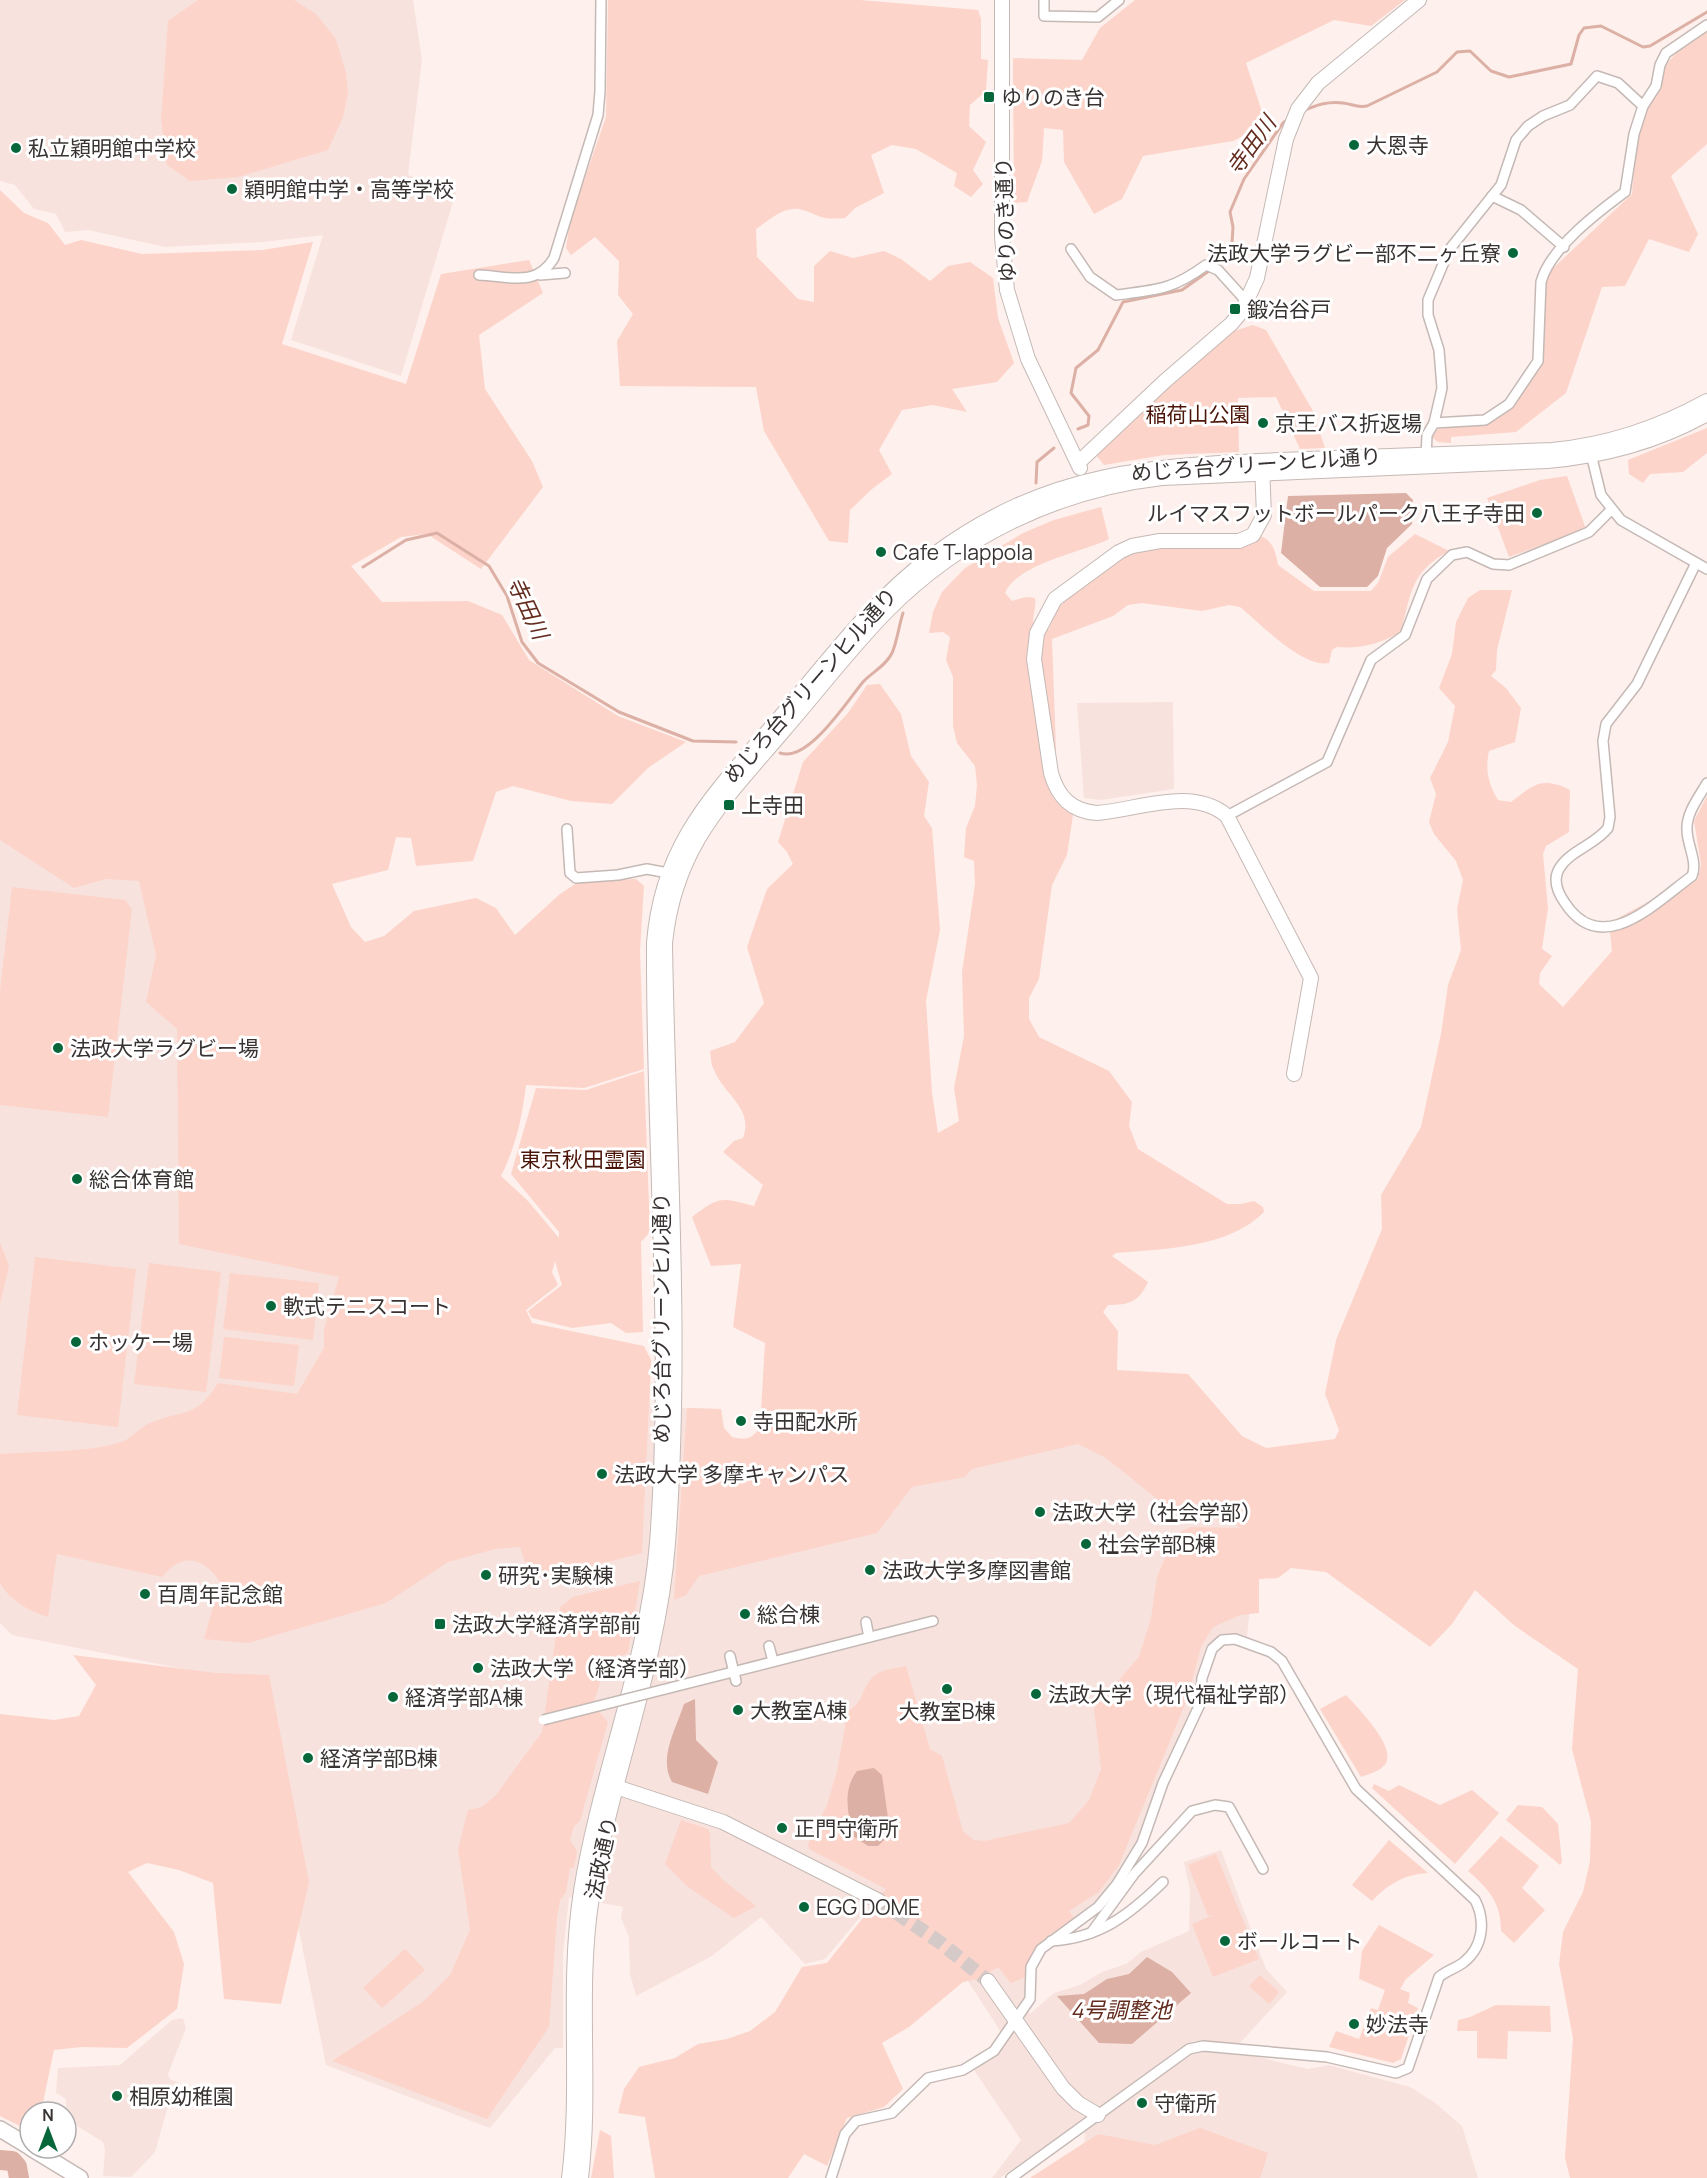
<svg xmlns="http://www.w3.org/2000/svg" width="1707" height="2178" font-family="Manrope,'Noto Sans JP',sans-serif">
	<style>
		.built { fill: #f8e2dd }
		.green { fill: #fcd4ca }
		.water { fill: #dcb0a5 }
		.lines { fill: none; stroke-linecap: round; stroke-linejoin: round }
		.stream { stroke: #dcb0a5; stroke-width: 3 }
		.river { stroke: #dcb0a5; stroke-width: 20 }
		.secondary-tunnel { stroke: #d6cac8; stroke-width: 14; stroke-dasharray: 14 7; stroke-linecap: butt }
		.street-casing { stroke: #c5b9b5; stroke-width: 12 }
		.secondary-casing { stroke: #c5b9b5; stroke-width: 16 }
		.primary-casing { stroke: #c5b9b5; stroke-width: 18 }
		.street { stroke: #fff; stroke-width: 9 }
		.secondary { stroke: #fff; stroke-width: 14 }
		.primary { stroke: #fff; stroke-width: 15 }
		.street-bridge-casing { stroke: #c5b9b5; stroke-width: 12; stroke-linecap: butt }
		.street-bridge { stroke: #fff; stroke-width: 9 }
		.poi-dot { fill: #08673a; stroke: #fff; stroke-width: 2 }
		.labels { text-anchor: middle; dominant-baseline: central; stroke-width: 6; stroke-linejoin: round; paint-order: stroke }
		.poi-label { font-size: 21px; fill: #383332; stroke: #fff; text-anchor: start }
		.street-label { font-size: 21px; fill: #383332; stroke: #fff }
		.park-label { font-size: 21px; fill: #4b1609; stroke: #fff }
		.water-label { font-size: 22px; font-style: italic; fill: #642c1f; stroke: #fff }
	</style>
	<rect width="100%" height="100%" fill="#fef0ed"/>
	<g class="built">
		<polygon points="0,0 413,0 422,60 408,175 456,192 401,376 291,340 323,235 263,242 165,247 88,230 65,232 56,214 34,209 15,185 0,181"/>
		<polygon points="1173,702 1174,789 1101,800 1084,798 1077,703"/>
		<polygon points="0,826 201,876 515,1350 651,1360 650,1407 721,1409 722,1430 732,1444 1092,1413 1260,1503 1247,1637 1225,1634 1206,1646 1196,1677 1193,1706 1160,1780 1138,1842 1105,1893 1039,1947 1032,1955 1027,1966 1026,1998 1022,2004 1030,2014 1054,1993 1080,1985 1102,1972 1126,1964 1141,1952 1189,1931 1190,1891 1184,1862 1221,1850 1266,1969 1287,1992 1238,2045 1194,2041 1174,2052 1110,2101 1153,2081 1191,2055 1203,2052 1258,2057 1308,2069 1329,2065 1410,2087 1434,2102 1462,2126 1478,2178 1082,2178 1085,2133 1077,2124 1000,2178 992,2178 1021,2140 974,2070 990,2060 1006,2040 966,1978 919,1946 862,1915 825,1959 805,1964 761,1917 712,1956 636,1996 630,1974 629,1937 621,1918 623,1907 569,1897 563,1954 563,2048 555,2048 490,2128 326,2065 249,1682 12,1635 0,1623"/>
		<polygon points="183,2018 186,2028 168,2074 170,2079 179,2083 168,2106 155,2152 131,2177 103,2176 105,2150 103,2142 66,2119 66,2099 56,2093 58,2068 120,2065 172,2020"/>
	</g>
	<g class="green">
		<polygon points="198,0 294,0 316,14 336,39 346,73 348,93 343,117 328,150 238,177 190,181 167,165 161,120 168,21"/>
		<path d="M608,0H860L978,10L981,19V59L988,60L986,91L970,105L969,126L986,142L973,170L983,184L971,197L954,186L957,173L916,149L892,145L871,155L884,193L855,208L845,218C821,220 824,217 803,210C786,204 769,220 756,229L757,257L798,299L814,302V266L830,251L853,258L884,251L901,259L930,281L948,266L970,262L993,278L998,318L1014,363L997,382L952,389L967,412L933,405L902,410L879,450L892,474L872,489L850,510L848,543L829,541L764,431L756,387L620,386L617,341L633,314L618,295L619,261L595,237L571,255L566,248L570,221L606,117Z"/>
		<polygon points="1135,0 1405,0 1371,26 1334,20 1246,63 1266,124 1233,141 1143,156 1122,199 1094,214 1064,162 1063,130 1044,128 1042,161 1027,202 1014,203 1013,58 1082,60 1100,28"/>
		<path d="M1707,29V144L1671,176L1698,234L1689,252L1649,239L1625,286L1602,287L1566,393L1516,432L1451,437V443L1438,442L1431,437L1438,429L1492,422L1513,406L1543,359L1544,298L1548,273L1632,194C1639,128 1643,66 1707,29Z"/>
		<path d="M0,190L24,213L48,223L65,245L81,240L142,254L262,250L313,242L282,344L406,384L441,274L529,260L543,293L479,335L485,389L532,461L543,487L481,569L427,534L401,537L351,566L382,602L468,601L502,615L529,660L618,716L686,742L648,768L612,804L571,801L513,786L496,792L473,861L416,866L411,838L396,837L388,870L332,884L351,927L365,942L384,936L414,911L476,898L496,908L515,935L560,894L580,881L636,879L644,886L640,951L644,1069L584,1088L526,1085C522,1118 516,1146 501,1176L528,1201L559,1238V1232L511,1174L536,1088L586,1090L644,1071L650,1232L641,1242L643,1332L626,1333L611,1323L572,1328L532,1318L528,1311L562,1285L555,1261L552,1272L558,1285L526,1310L532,1323L644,1346L651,1360L642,1553L532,1582L520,1547L495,1549L448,1562L386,1603L248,1643L204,1639L220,1582C204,1557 182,1552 162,1577L57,1554L48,1617C29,1611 10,1601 0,1583V1454C35,1451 92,1453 124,1441C133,1437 140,1427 150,1423C183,1409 196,1419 218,1383L297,1394L324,1348V1330L339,1277L179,1244L177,1029L146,1002L156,955L139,881L106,879L74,888L0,840Z"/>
		<polygon points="1253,325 1266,330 1313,411 1325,448 1300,449 1276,397 1238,398 1239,452 1164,455 1104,465 1095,454 1231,332"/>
		<polygon points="1707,428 1707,453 1683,472 1650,474 1643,483 1629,474 1628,460"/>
		<polygon points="1567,476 1586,529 1509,557 1487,498 1540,480"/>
		<path d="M1101,507L1109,539C1081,553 1018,563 1005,593L1012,601L1026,597L1035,598C1037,608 1031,617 1034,627L1049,629L1056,611L1070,595L1130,551L1260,536C1273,540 1276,553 1278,565L1314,591H1371L1378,583L1388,557L1415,534L1449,551C1410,573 1412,591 1401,631C1383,644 1358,649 1337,647L1332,650L1329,663C1302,668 1261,624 1240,607L1229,605L1202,611L1142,603L1128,605L1113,616L1052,639L1056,750L1043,753C1046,781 1046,800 1073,815L1067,855L1052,885L1039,979L1029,998V1019L1039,1037L1109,1071L1132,1102L1129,1126L1138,1149L1227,1204H1241L1254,1201L1263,1207L1264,1212C1229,1248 1163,1249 1116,1253L1112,1256L1148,1282C1139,1302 1129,1305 1108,1305L1103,1312L1118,1331L1117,1370L1188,1374L1242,1436L1266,1448L1335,1439L1339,1430L1325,1394L1336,1340L1382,1229L1381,1195L1421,1127L1441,1034L1448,985L1461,950L1457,909L1463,880L1456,861L1434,834L1429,822L1436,794L1430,778L1448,742L1455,706L1439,688L1452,654L1456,622L1468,598L1480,590H1512L1497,650L1496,670L1491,676L1506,688L1521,708L1515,742L1489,751C1485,770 1488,783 1498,800L1511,802C1533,785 1542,776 1570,790L1569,832L1546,846L1543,854L1548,908L1542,949L1552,956L1540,973L1539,984L1563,1007L1612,951L1609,923L1657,897L1698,879L1701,864L1694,821L1707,796V2178H1570L1565,2158L1573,2038L1559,1964L1563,1932L1583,1892L1590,1861L1591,1822L1572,1749L1578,1669L1515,1626L1475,1590L1452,1624L1430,1647L1326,1572L1291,1568L1278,1578L1259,1579V1613L1240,1615L1213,1627L1201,1647L1188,1697L1119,1865L1099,1892L1069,1911L1074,1918C1050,1935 1027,1945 1026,1977L1011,1983L998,1967L978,1979L963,1982L909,2027L882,2043L903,2089L884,2107L847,2118L827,2166L804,2154L788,2178H655L645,2117L618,2113L624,2089L639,2067L675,2058L698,2044L727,2039L750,2031L775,2012L802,1967L827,1963L886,1889L809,1849L808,1844L827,1805L837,1771L848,1711C866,1701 861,1684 877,1674C884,1669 897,1668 906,1666L930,1749L942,1756L963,1831L974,1840L984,1841L1069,1823L1089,1800L1101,1769L1094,1708L1139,1657L1151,1618L1157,1577L1175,1534L1191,1527L1240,1528L1232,1521L1176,1514L1106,1458L1078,1444L972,1469L965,1477L912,1487L877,1533L699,1576L686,1595L674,1600L687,1408L721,1409L724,1428L732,1437C746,1440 752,1440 760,1427L765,1343L733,1327L741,1264L711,1266L692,1217C719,1196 721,1197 754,1206L763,1185L723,1152L734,1141L743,1138C754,1108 724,1095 714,1070C711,1065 711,1057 710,1051L735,1042L764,1003L747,947L767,889L793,864L787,852L778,842L803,762L848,713L867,685L880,684L901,714L911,756L929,782L924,816L932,828L940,930L926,1001L932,1093L938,1133L959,1121L954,1088L964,1036L962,972L975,884L974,861L964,857L966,828L975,806L977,785L975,766L957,743L953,726V677L946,660L950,637L943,632L929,633L933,612L942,592L965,568L1023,533L1054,520Z"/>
		<polygon points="12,887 125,900 132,909 108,1117 0,1105 0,991"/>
		<polygon points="0,1243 9,1266 0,1304"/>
		<polygon points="35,1257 136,1269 118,1427 17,1415"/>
		<polygon points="149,1263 221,1272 206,1392 134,1384"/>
		<polygon points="230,1273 319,1283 313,1340 223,1329"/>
		<polygon points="224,1337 299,1345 294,1386 219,1378"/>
		<polygon points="640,1581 628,1653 606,1663 593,1705 608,1722 580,1821 574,1826 570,1840 577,1851 574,1868 570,1868 566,1892 560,1900 557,1918 549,2027 487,2119 332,2061 424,2001 450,1975 470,1930 458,1849 468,1810 482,1807 496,1795 542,1732 560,1607 573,1597"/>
		<polygon points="73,1655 216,1673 269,1675 309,1882 281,2004 224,1999 213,1883 179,1870 147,1863 128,1872 174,1932 184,1964 177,2009 127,2048 82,2047 54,2050 41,2112 30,2112 28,2130 0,2116 0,1714 54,1720 79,1716 96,1685"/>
		<path d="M1346,1695C1357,1707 1396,1746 1386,1763C1381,1771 1369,1774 1361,1777L1320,1709Z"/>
		<polygon points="1374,1784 1389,1791 1399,1785 1440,1805 1472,1790 1499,1813 1455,1864 1372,1788"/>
		<polygon points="1518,1805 1542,1807 1558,1824 1562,1862 1560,1865 1506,1820"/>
		<polygon points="681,1820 708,1829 710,1833 711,1867 723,1880 756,1906 734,1918 688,1887 665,1864"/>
		<path d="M1501,1836L1539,1866L1522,1888L1545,1910L1514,1943L1501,1931C1501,1903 1489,1889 1468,1871Z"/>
		<path d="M1389,1840L1428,1873C1405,1874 1388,1884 1372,1901L1352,1885Z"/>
		<polygon points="1216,1854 1259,1959 1213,1977 1192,1924 1214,1915 1208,1916 1188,1865"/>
		<polygon points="1379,1925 1434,1955 1406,1979 1400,1989 1410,1993 1408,2003 1418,2008 1401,2059 1393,2063 1329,2047 1336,2031 1359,2039 1371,2008 1378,2010 1385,1990 1359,1979 1362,1951"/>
		<polygon points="405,1949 425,1970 382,2008 363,1988"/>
		<polygon points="1260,1975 1279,1992 1269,2004 1249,1986"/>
		<polygon points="1496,2005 1550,2006 1551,2032 1508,2031 1507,2059 1477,2058 1477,2031 1457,2031 1458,2020 1470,2017"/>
		<polygon points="1200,2128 1268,2153 1260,2178 1030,2178 1098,2134 1155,2145"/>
		<polygon points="600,2130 611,2136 614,2178 591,2178"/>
	</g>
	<g class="water">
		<polygon points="1406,493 1413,500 1412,524 1387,548 1378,576 1367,587 1320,587 1281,553 1288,496"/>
		<path d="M695,1699L696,1740L718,1762L708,1794L672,1782C658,1758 676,1729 684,1704Z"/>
		<path d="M874,1768L882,1775L889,1825L887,1837L878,1846H868L853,1836C848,1814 842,1790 857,1771Z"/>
		<polygon points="1147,1957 1172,1972 1191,1993 1132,2044 1099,2043 1057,1996 1084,1994 1107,1979 1129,1974"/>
	</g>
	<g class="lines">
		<g class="stream">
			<path d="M1303,111C1316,105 1328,101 1343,103C1352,104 1357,108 1367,106L1437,72L1457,52L1470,51L1491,71L1509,77L1571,64L1579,35L1584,28L1601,26L1643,47L1650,46L1707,12"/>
			<polyline points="1078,429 1088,425 1089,416 1071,393 1076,368 1098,350 1123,302 1182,290 1216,266 1232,243 1233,227 1230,212 1244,179 1283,123 1287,120"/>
			<polyline points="1036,483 1037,462 1054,448"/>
			<polyline points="363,567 406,540 437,533 489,566 507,596 522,642 538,663 619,712 693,741 736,742"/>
			<path d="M780,753C808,763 847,701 863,682C872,672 886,666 892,653C897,642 899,625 903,613"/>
		</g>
		<polyline class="river" points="0,2160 12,2161 17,2167 19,2178"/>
		<polyline class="secondary-tunnel" points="879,1901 941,1943 988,1981"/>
		<g class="street-casing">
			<g id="street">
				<polyline points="1044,0 1044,16 1098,17 1119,0"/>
				<polyline points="1492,196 1521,210 1564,247"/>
				<path d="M1071,249L1090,277L1116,295C1157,290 1172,290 1206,265L1218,270L1247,302"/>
				<path d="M479,275C508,276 536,288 554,258L598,115L600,91L601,0"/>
				<polyline points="540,275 565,273"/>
				<polyline points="1434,423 1442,388 1439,350 1428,315 1428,300 1449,250 1501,185 1516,140 1528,126 1543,116 1570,105 1597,76 1618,83 1643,106"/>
				<polyline points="1590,450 1601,495 1621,520 1707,569"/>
				<path d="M1426,458L1427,435L1434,423L1485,420L1509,404L1538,361L1541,282C1550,248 1598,212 1625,192L1634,134L1643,106L1656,86L1660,65L1666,53L1707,25"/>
				<path d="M1696,563L1637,684L1606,724L1603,741L1610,817L1608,828C1595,845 1569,851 1559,869C1552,881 1558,893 1565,903C1602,959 1655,903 1692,876C1698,862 1687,845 1687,830C1686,813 1699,797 1707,783"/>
				<polyline points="1227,816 1327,762 1371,660 1405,635 1427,579 1452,555 1467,552 1493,564 1509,565 1589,532 1611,510"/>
				<polyline points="567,829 570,873 576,878 618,875 647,869 673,874"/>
				<polyline points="866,1622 869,1637"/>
				<polyline points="769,1646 773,1661"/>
				<polyline points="730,1656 736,1681"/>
				<polyline points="717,1676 933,1621"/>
				<polyline points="1091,1933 1134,1874 1192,1811 1215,1805 1229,1807 1263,1869"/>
				<path d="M1051,1941C1100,1938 1129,1915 1163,1882"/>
				<path d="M831,2178L845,2134L856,2121L892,2113L928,2078L963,2070L994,2051L1030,1999L1031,1967L1041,1949L1098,1907L1117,1884L1142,1843L1163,1783L1200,1704L1202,1678L1212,1649L1222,1640L1235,1639L1271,1652L1282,1661L1356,1789L1475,1900C1486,1921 1483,1947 1464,1962C1457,1968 1447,1970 1439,1977L1408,2068L1396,2073L1327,2057L1203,2046L1189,2049L1011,2178"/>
			</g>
		</g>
		<g class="secondary-casing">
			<g id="secondary">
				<polyline points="1002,0 1002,237 1007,290 1028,359 1080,468"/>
				<polyline points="1079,462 1165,381 1231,324 1242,311 1257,278 1286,139 1298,109 1318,83 1419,0"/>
				<path d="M1262,465L1264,515L1253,535L1239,541H1160L1132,546L1119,552L1055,599L1037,633L1034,659L1051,773C1058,797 1071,811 1097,813C1138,810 1192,786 1227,816L1311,978L1294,1074"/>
				<polyline points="610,1785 723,1822 879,1901"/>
				<polyline points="988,1981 1063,2088 1078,2103 1098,2115"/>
				<path d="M569,2178C581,2083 566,1986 581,1891C600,1773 647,1663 657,1543C672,1343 653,1143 654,943C662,840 718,790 781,716C828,660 873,600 932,556C1054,465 1164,465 1308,459C1390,456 1471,453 1552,450C1608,445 1658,428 1707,401"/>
				<path d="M581,2178C592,2085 577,1990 592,1897C611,1777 659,1665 668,1543C683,1343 668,1143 665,943C675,845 725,800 785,729C818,691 850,649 886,612C960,537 1057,490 1162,478L1547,461C1604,456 1657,442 1707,414"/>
			</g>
		</g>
		<g class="primary-casing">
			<g id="primary">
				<polyline points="0,2129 30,2147"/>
				<polyline points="31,2148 80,2178"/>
			</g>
		</g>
		<use href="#street" class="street"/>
		<use href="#secondary" class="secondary"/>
		<use href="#primary" class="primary"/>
		<g class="street-bridge-casing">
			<polyline id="street-bridge" points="543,1720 717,1676"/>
		</g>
		<use href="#street-bridge" class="street-bridge"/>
	</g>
	<g class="poi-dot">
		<rect x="983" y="91" width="12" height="12" rx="3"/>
		<circle cx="1354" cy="145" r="6"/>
		<circle cx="16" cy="148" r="6"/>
		<circle cx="232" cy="189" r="6"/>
		<circle cx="1513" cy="253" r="6"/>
		<rect x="1229" y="303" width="12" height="12" rx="3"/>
		<circle cx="1263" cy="423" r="6"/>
		<circle cx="1537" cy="513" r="6"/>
		<circle cx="881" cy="552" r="6"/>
		<rect x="723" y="799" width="12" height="12" rx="3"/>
		<circle cx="58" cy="1048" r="6"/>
		<circle cx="77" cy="1179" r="6"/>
		<circle cx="271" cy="1306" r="6"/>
		<circle cx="76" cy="1342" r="6"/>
		<circle cx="741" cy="1421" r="6"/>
		<circle cx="602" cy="1474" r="6"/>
		<circle cx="1040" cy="1512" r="6"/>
		<circle cx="1086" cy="1544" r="6"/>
		<circle cx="870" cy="1570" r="6"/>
		<circle cx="486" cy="1575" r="6"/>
		<circle cx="145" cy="1594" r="6"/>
		<circle cx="745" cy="1614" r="6"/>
		<rect x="434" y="1618" width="12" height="12" rx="3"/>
		<circle cx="478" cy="1668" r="6"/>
		<circle cx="947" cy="1689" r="6"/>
		<circle cx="1036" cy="1694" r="6"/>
		<circle cx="393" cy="1697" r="6"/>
		<circle cx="738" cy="1710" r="6"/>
		<circle cx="308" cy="1758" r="6"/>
		<circle cx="782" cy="1828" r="6"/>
		<circle cx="804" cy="1907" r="6"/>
		<circle cx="1225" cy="1941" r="6"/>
		<circle cx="1354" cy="2024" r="6"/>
		<circle cx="117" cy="2096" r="6"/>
		<circle cx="1142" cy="2103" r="6"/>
	</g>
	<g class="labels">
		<g class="poi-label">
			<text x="1001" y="97">ゆりのき台</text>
			<text x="1366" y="145">大恩寺</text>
			<text x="28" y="148">私立穎明館中学校</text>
			<text x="244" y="189">穎明館中学・高等学校</text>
			<text x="1501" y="253" text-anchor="end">法政大学ラグビー部不二ヶ丘寮</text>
			<text x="1247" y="309">鍛冶谷戸</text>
			<text x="1275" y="423">京王バス折返場</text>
			<text x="1525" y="513" text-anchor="end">ルイマスフットボールパーク八王子寺田</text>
			<text x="893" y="552">Cafe T-lappola</text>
			<text x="741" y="805">上寺田</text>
			<text x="70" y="1048">法政大学ラグビー場</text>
			<text x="89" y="1179">総合体育館</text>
			<text x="283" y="1306">軟式テニスコート</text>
			<text x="88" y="1342">ホッケー場</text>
			<text x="753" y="1421">寺田配水所</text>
			<text x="614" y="1474">法政大学 多摩キャンパス</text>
			<text x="1052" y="1512">法政大学（社会学部）</text>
			<text x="1098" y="1544">社会学部B棟</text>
			<text x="882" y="1570">法政大学多摩図書館</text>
			<text x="498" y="1575">研究･実験棟</text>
			<text x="157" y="1594">百周年記念館</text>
			<text x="757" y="1614">総合棟</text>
			<text x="452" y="1624">法政大学経済学部前</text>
			<text x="490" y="1668">法政大学（経済学部）</text>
			<text x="1048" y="1694">法政大学（現代福祉学部）</text>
			<text x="405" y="1697">経済学部A棟</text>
			<text x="750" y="1710">大教室A棟</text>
			<text x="947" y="1711" text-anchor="middle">大教室B棟</text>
			<text x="320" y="1758">経済学部B棟</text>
			<text x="794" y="1828">正門守衛所</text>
			<text x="816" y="1907">EGG DOME</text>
			<text x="1237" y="1941">ボールコート</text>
			<text x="1366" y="2024">妙法寺</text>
			<text x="129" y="2096">相原幼稚園</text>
			<text x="1154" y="2103">守衛所</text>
		</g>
		<g class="street-label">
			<text transform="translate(1005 220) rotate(-92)">ゆりのき通り</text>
			<text transform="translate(1256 464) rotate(-4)">めじろ台グリーンヒル通り</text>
			<text transform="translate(810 685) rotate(-49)">めじろ台グリーンヒル通り</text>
			<text transform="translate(661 1318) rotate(-90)">めじろ台グリーンヒル通り</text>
			<text transform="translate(601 1858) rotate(-78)">法政通り</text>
		</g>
		<g class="park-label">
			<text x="1198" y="414">稲荷山公園</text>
			<text x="583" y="1159">東京秋田霊園</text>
		</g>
		<g class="water-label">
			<text transform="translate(1251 145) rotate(-54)">寺田川</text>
			<text transform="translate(528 608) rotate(65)">寺田川</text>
			<text x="1121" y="2010">4号調整池</text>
		</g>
	</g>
	<g transform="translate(48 2130)"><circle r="28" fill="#ffffff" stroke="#afadad" stroke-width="1.5"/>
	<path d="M0-4.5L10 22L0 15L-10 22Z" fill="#08673a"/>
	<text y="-9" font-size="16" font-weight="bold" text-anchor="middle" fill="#383332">N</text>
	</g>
</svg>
